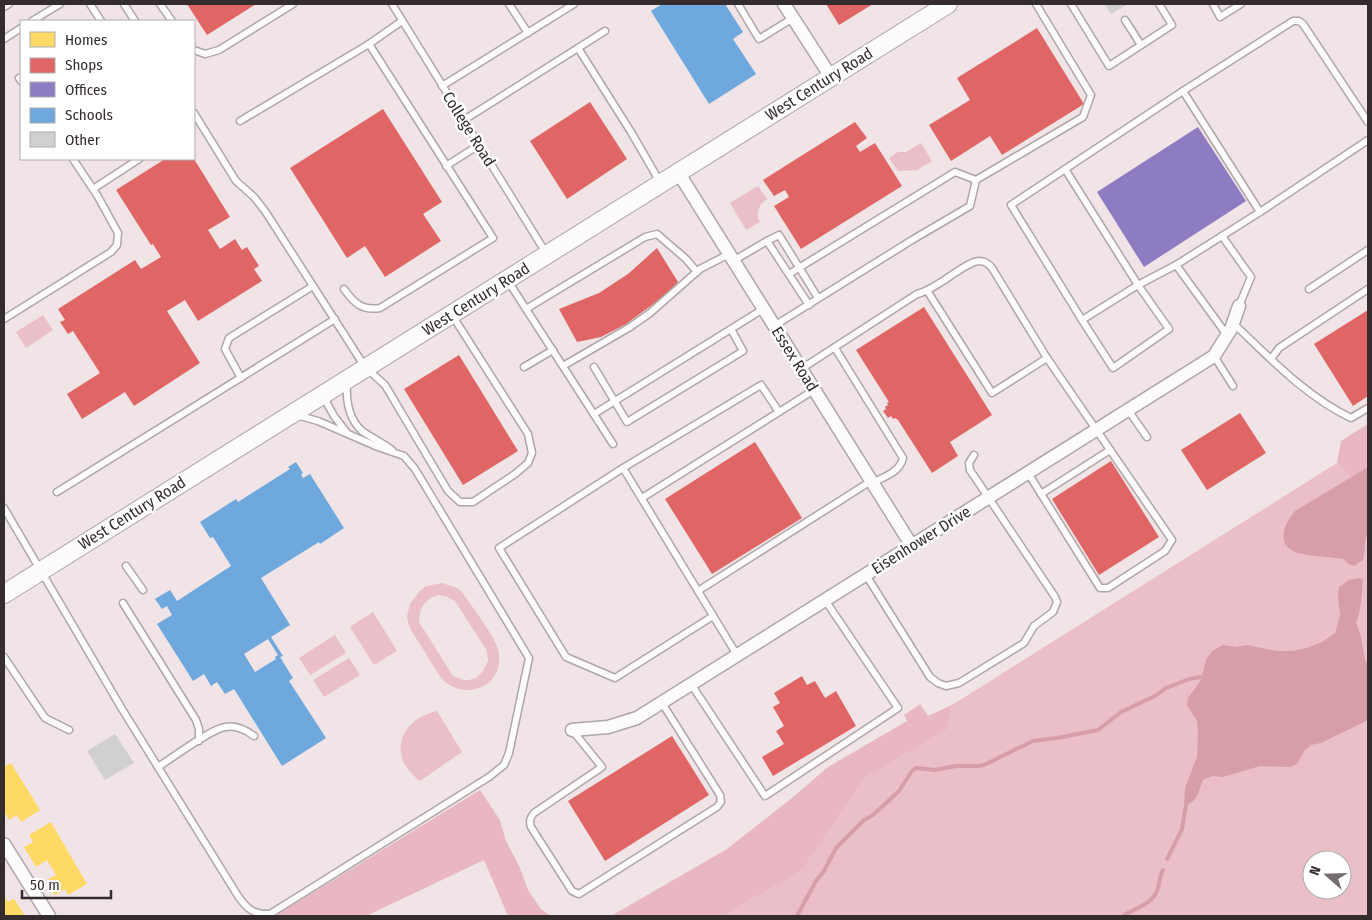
<svg xmlns="http://www.w3.org/2000/svg" width="1372" height="920" font-family="'Fira Sans Condensed',sans-serif">
	<style>
		.green { fill: #eabfc7; fill-rule: evenodd }
		.forest { fill: #e8b7c1 }
		.water { fill: #d79ea9 }
		.homes { fill: #ffd966 }
		.shops { fill: #e06666 }
		.offices { fill: #8e7cc3 }
		.schools { fill: #6fa8dc; fill-rule: evenodd }
		.lines { fill: none; stroke-linecap: round; stroke-linejoin: round }
		.stream { stroke: #d79ea9; stroke-width: 4 }
		.building { fill: #d0cfd1 }
		.lane-casing { stroke: #afa6a7; stroke-width: 9 }
		.street-casing { stroke: #afa6a7; stroke-width: 15 }
		.secondary-casing { stroke: #afa6a7; stroke-width: 20 }
		.lane { stroke: #fdfbfb; stroke-width: 6 }
		.street { stroke: #fdfbfb; stroke-width: 12 }
		.secondary { stroke: #fdfbfb; stroke-width: 18 }
		.labels { text-anchor: middle; dominant-baseline: central; stroke-width: 5; stroke-linejoin: round; paint-order: stroke }
		.street-label { font-size: 16px; fill: #342c2d; stroke: #fff }
	</style>
	<rect width="100%" height="100%" fill="#f0e4e6"/>
	<g class="green">
		<polygon points="921,143 932,161 917,170 898,171 889,158 898,152 906,152"/>
		<path d="M758,186L767,199C759,205 755,213 760,222L746,230L730,203Z"/>
		<polygon points="43,315 53,330 26,348 16,332"/>
		<path d="M1337,463L1352,478L1368,467V916H723L801,871L866,777L948,729L952,705ZM1312,860H1342V890H1312Z"/>
		<path d="M442,583L457,588L462,592C471,605 495,637 498,649C507,685 466,704 441,678L411,630L408,623L407,616L410,604L419,592L426,586ZM438,595L445,596L455,601L487,651L488,661L483,671L476,678L469,680H464L453,676L419,622C419,609 425,598 438,595Z"/>
		<polygon points="373,612 397,651 374,665 350,627"/>
		<polygon points="335,635 346,653 310,675 299,658"/>
		<polygon points="349,658 360,675 324,697 313,680"/>
		<path d="M437,711L462,752L420,781C387,757 398,720 437,711Z"/>
	</g>
	<g class="forest">
		<polygon points="1368,424 1368,467 1352,478 1337,463 1341,441"/>
		<polygon points="920,704 928,716 952,705 948,729 866,777 801,871 723,916 611,916 727,849 793,797 828,767 907,721 904,715"/>
		<polygon points="480,790 500,820 506,841 520,868 528,890 541,909 551,916 508,916 484,860 366,916 275,916"/>
	</g>
	<g class="water">
		<path d="M1368,467V536L1366,537C1364,545 1365,552 1363,560L1354,566L1348,564L1344,559C1332,557 1302,556 1293,551C1276,542 1285,522 1295,511Z"/>
		<path d="M1359,578L1363,579C1362,591 1361,612 1356,623L1361,637L1365,660L1368,664V720L1321,743L1311,745L1305,750L1297,764L1291,767L1260,766L1223,777L1213,776L1203,780C1199,790 1197,804 1184,805L1185,788L1197,757L1198,733L1197,721L1187,705L1188,698L1201,680L1206,660L1212,651L1223,645L1236,647L1247,645L1276,651H1293L1307,648L1322,642L1335,633L1340,616L1338,596L1339,587L1349,580Z"/>
	</g>
	<g class="homes">
		<polygon points="11,763 40,810 21,822 17,815 9,820 4,811 4,767"/>
		<polygon points="51,822 87,884 68,895 65,889 55,895 47,880 56,875 47,860 36,867 24,847 33,842 29,835"/>
		<polygon points="4,895 8,902 14,899 25,916 4,916"/>
	</g>
	<g class="shops">
		<polygon points="187,4 256,4 207,35"/>
		<polygon points="826,4 873,4 839,25"/>
		<polygon points="1037,28 1084,104 1002,155 990,136 951,161 929,125 970,100 957,78"/>
		<polygon points="590,102 627,159 567,199 530,141"/>
		<polygon points="383,109 442,202 423,214 441,241 385,277 365,246 347,258 290,168"/>
		<polygon points="855,122 867,138 856,146 860,152 875,143 902,186 801,249 774,206 789,197 785,190 774,196 763,180"/>
		<polygon points="165,159 194,159 230,217 208,230 220,249 235,239 242,250 247,247 259,266 254,269 262,281 198,321 185,300 167,311 200,363 134,406 125,392 82,419 67,394 100,373 73,331 68,334 60,322 65,320 58,309 135,260 141,269 161,257 153,244 151,245 116,190"/>
		<polygon points="657,248 678,282 667,294 626,324 601,337 577,342 559,309 599,293 628,274"/>
		<polygon points="924,307 992,415 950,442 958,456 932,473 898,420 895,418 893,419 891,416 888,418 883,411 886,409 885,407 888,405 887,403 889,402 856,350"/>
		<polygon points="1368,310 1368,396 1353,406 1314,344"/>
		<polygon points="459,355 518,451 463,485 404,389"/>
		<polygon points="1240,413 1266,453 1207,490 1181,450"/>
		<polygon points="755,442 802,518 712,574 665,499"/>
		<polygon points="1111,461 1159,537 1099,575 1052,499"/>
		<polygon points="802,676 807,685 815,681 825,698 836,691 856,726 773,776 762,757 784,744 776,731 784,726 773,707 780,703 774,693"/>
		<polygon points="672,736 709,795 605,861 568,801"/>
	</g>
	<polygon class="offices" points="1198,127 1246,201 1144,267 1097,192"/>
	<g class="schools">
		<polygon points="662,4 725,4 743,32 733,39 756,74 709,104 651,11"/>
		<path d="M296,462L303,473L301,475L303,478L310,474L344,528L320,544L319,542L261,578L290,625L271,637L283,656L280,657L293,678L289,681L326,738L282,766L234,689L225,694L217,682L211,686L204,674L193,681L157,624L172,615L167,606L162,609L155,599L170,590L177,601L231,566L213,537L210,538L200,522L236,499L238,502L290,469L288,467ZM268,639L278,655L275,657L276,659L255,672L244,654Z"/>
	</g>
	<g class="lines">
		<g class="stream">
			<polyline points="1167,859 1182,829 1186,805"/>
			<polyline points="797,916 816,881 824,871 836,848 864,820 873,815 899,791 912,771 916,768 935,770 956,766 977,766 984,765 1033,741 1057,738 1098,730 1121,712 1155,696 1166,688 1189,679 1201,677"/>
			<path d="M1123,916C1133,909 1150,905 1156,893C1160,885 1159,877 1163,870"/>
		</g>
	</g>
	<g class="building">
		<polygon points="1104,4 1128,4 1111,14"/>
		<polygon points="115,734 134,763 105,780 87,751"/>
	</g>
	<g class="lines">
		<g class="lane-casing">
			<g id="lane">
				<polyline points="90,4 101,21"/>
				<polyline points="124,4 135,21"/>
				<polyline points="160,4 172,21"/>
				<polyline points="392,4 546,253"/>
				<polyline points="509,4 528,33"/>
				<polyline points="738,4 759,39 793,18"/>
				<polyline points="1071,4 1109,66 1172,25 1159,4"/>
				<polyline points="1213,4 1220,17 1241,4"/>
				<polyline points="4,7 9,4"/>
				<polyline points="1125,20 1141,45"/>
				<polyline points="32,21 60,4"/>
				<polyline points="4,39 21,28"/>
				<polyline points="369,44 402,21"/>
				<polyline points="578,48 605,31"/>
				<polyline points="194,50 205,54 219,50 293,4"/>
				<polyline points="19,78 21,81"/>
				<polyline points="442,86 574,4"/>
				<polyline points="1183,91 1260,212"/>
				<polyline points="194,113 236,181 254,197 265,211 365,367 385,385 448,491 460,502 473,502 515,474 528,463 532,453 528,434 452,315"/>
				<polyline points="464,120 578,48 631,132 660,182"/>
				<path d="M240,121L369,44L493,238L380,308C362,311 354,303 344,289"/>
				<polyline points="1368,122 1303,24 1299,21 1293,21 1183,91 1011,205 1082,320 1138,285 1176,265 1260,212 1368,140"/>
				<polyline points="446,166 479,145"/>
				<polyline points="1065,169 1138,285 1169,329 1113,368 1082,320"/>
				<polyline points="93,189 139,159"/>
				<polyline points="1222,236 1251,277 1239,306"/>
				<polyline points="767,241 779,235 818,298"/>
				<polyline points="733,261 767,241 809,305"/>
				<polyline points="1176,265 1227,335"/>
				<polyline points="789,274 955,172 976,180"/>
				<polyline points="508,281 613,444"/>
				<polyline points="1309,289 1368,250"/>
				<polyline points="928,292 992,393 1047,358"/>
				<polyline points="526,309 645,237 657,234 686,259 697,272"/>
				<polyline points="4,319 111,252 117,245 118,233 97,195 73,159"/>
				<path d="M1233,323C1269,357 1305,396 1351,418L1368,408"/>
				<polyline points="774,326 912,240 970,206 976,180 1083,117 1091,95 1036,4"/>
				<path d="M835,348L903,458C900,472 884,477 872,483"/>
				<polyline points="1214,356 1233,386"/>
				<polyline points="1271,359 1279,348 1368,289"/>
				<polyline points="563,366 630,327 650,313 700,269 729,254"/>
				<polyline points="524,367 553,350"/>
				<polyline points="594,367 627,422 743,351 731,329 763,309"/>
				<path d="M801,369L917,294C938,289 964,262 979,261C985,261 989,264 992,268L1047,358L1172,540L1165,551L1108,588H1100L1028,473"/>
				<polyline points="241,378 225,349 229,338 313,286"/>
				<path d="M347,384C346,400 349,419 362,431C372,438 383,443 392,450"/>
				<polyline points="323,396 334,416 347,433"/>
				<polyline points="1128,410 1147,437"/>
				<polyline points="594,414 731,329"/>
				<polyline points="623,468 499,548 566,657 615,678 713,616"/>
				<polyline points="57,492 335,319"/>
				<polyline points="1041,494 1110,450"/>
				<polyline points="642,498 779,412"/>
				<path d="M4,508L122,709L238,896C247,909 254,915 270,914L489,777L504,765L509,753L529,658L415,469L404,456L378,447L318,421L296,415"/>
				<polyline points="126,566 143,590"/>
				<polyline points="866,575 930,677 938,683 946,686 959,683 1024,643 1034,626 1053,612 1057,602 1055,597 970,470 969,463 974,455"/>
				<polyline points="698,591 871,481"/>
				<polyline points="123,603 196,720 199,729 199,741"/>
				<polyline points="737,655 623,468 761,385 779,412 814,390"/>
				<polyline points="4,657 45,718 69,730"/>
				<polyline points="691,684 765,796 898,708 825,600"/>
				<path d="M572,730L602,767L534,813C530,818 529,821 531,827L572,891L579,894L717,807L721,802L720,795L662,703"/>
				<path d="M158,767C172,758 211,729 225,727C236,725 246,730 254,736"/>
			</g>
		</g>
		<g class="street-casing">
			<g id="street">
				<polyline points="784,4 831,77"/>
				<polyline points="678,172 912,546"/>
				<polyline points="572,730 608,727 637,718 1214,356 1231,329 1239,306"/>
				<polyline points="4,844 49,916"/>
			</g>
		</g>
		<g class="secondary-casing">
			<polyline id="secondary" points="4,594 948,4"/>
		</g>
		<use href="#lane" class="lane"/>
		<use href="#street" class="street"/>
		<use href="#secondary" class="secondary"/>
	</g>
	<g class="labels">
		<g class="street-label">
			<text transform="translate(819 84) rotate(-32)">West Century Road</text>
			<text transform="translate(469 129) rotate(58)">College Road</text>
			<text transform="translate(476 299) rotate(-32)">West Century Road</text>
			<text transform="translate(795 359) rotate(58)">Essex Road</text>
			<text transform="translate(132 513) rotate(-32)">West Century Road</text>
			<text transform="translate(921 540) rotate(-32)">Eisenhower Drive</text>
		</g>
	</g>
	<rect width="1372" height="920" fill="none" stroke="#342c2d" stroke-width="10"/>
	<rect x="20" y="20" width="175" height="140" fill="#ffffff" stroke="#aeabab"/>
	<rect x="30" y="32" width="25" height="15" fill="#ffd966" stroke="#aeabab"/>
	<text x="65" y="45" font-size="15" fill="#342c2d">Homes</text>
	<rect x="30" y="58" width="25" height="15" fill="#e06666" stroke="#aeabab"/>
	<text x="65" y="70" font-size="15" fill="#342c2d">Shops</text>
	<rect x="30" y="82" width="25" height="15" fill="#8e7cc3" stroke="#aeabab"/>
	<text x="65" y="95" font-size="15" fill="#342c2d">Offices</text>
	<rect x="30" y="108" width="25" height="15" fill="#6fa8dc" stroke="#aeabab"/>
	<text x="65" y="120" font-size="15" fill="#342c2d">Schools</text>
	<rect x="30" y="132" width="25" height="15" fill="#d0cfd1" stroke="#aeabab"/>
	<text x="65" y="145" font-size="15" fill="#342c2d">Other</text>
	<g transform="translate(1327 875) rotate(290)"><circle r="24" fill="#ffffff" stroke="#aeabab"/>
	<path d="M0-4L9 19L0 12L-9 19Z" fill="#766c6e"/>
	<text y="-8" font-size="14" font-weight="bold" text-anchor="middle" fill="#342c2d">N</text>
	</g>
	<path d="M22 890v8h89v-8" fill="none" stroke="#342c2d" stroke-width="2.5"/>
	<text x="30" y="890" font-size="15" fill="#342c2d" stroke="#ffffff" stroke-width="4" paint-order="stroke">50 m</text>
</svg>
